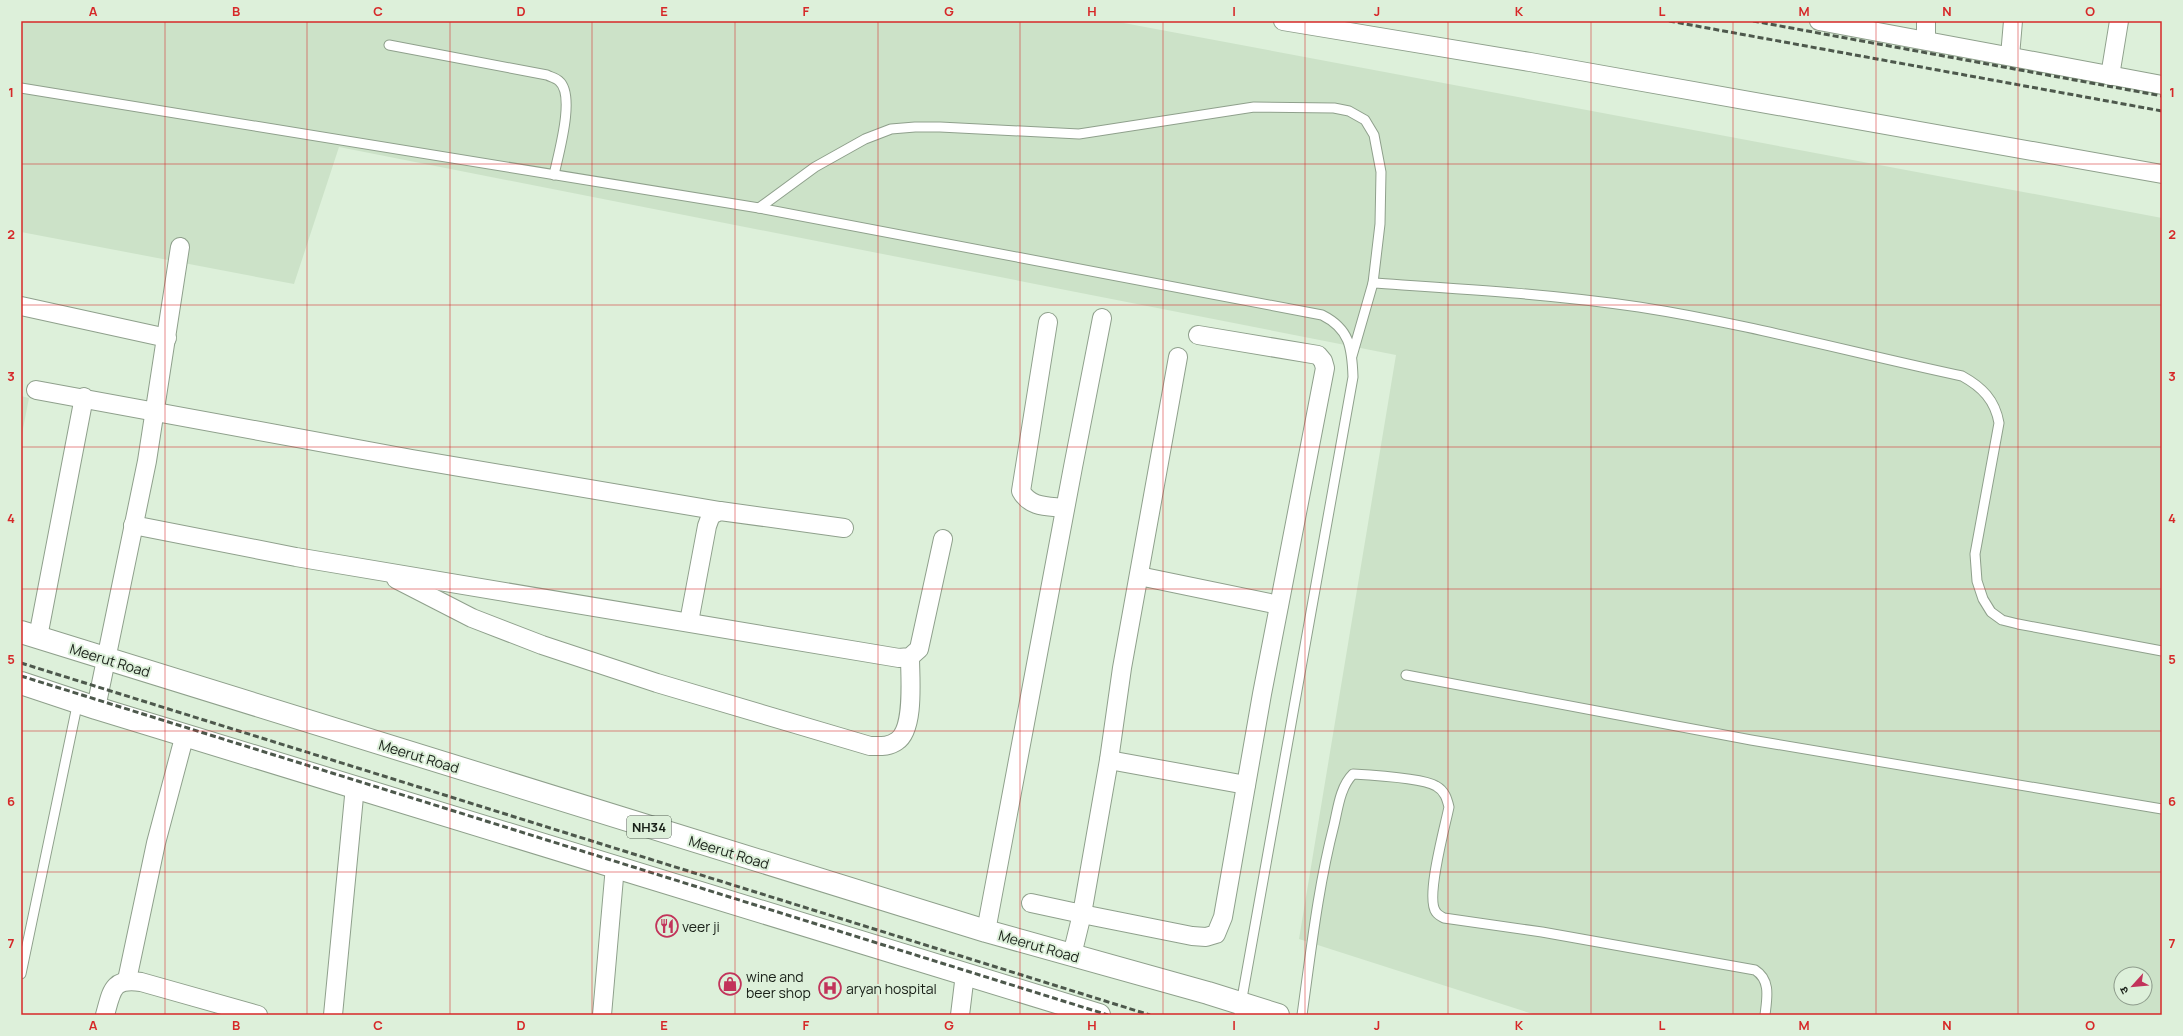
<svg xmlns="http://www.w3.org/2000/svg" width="2183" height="1036" font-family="Manrope,'Noto Sans Devanagari',sans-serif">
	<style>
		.built { fill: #cce2c8; fill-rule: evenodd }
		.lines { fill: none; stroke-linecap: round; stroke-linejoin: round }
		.lane-casing { stroke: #8fa08c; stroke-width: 11 }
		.street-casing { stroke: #8fa08c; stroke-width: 20 }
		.highway-casing { stroke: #8fa08c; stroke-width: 24 }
		.lane { stroke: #fff; stroke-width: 9 }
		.street { stroke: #fff; stroke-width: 18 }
		.highway { stroke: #fff; stroke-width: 22 }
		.rail { stroke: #4d584c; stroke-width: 3; stroke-dasharray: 6 3; stroke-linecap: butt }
		.grid { fill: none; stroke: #d62828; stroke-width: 1; stroke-opacity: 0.55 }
		.labels { text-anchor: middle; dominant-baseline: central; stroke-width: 4; stroke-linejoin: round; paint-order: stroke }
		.shield { fill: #ddf0da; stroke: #535e52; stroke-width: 1 }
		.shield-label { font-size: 13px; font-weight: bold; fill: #181f17 }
		.street-label { font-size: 14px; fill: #181f17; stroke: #ddf0da }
		.poi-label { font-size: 14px; fill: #181f17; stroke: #ddf0da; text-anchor: start }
		.neatline { fill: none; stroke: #d62828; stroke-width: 1.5 }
		.grid-label { font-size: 13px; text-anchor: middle; font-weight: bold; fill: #d62828 }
	</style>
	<rect width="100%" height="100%" fill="#ddf0da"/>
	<g class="built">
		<path d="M21,21H1113L2162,218V1015H1536L1299,939L1396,355L339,147L294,284L21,232ZM2121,974H2145V998H2121Z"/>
		<polygon points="21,396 29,398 21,439"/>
	</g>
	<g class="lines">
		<g class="lane-casing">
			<g id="lane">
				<path d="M389,45L547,75C551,77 556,78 559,81C576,95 558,155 554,175"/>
				<path d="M21,88L759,208L1322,315C1350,329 1352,348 1353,377L1239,1015"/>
				<polyline points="759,208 815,167 865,139 891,129 915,127 940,127 1079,134 1254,107 1334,108 1349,111 1365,120 1374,135 1381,172 1380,224 1373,283 1352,356"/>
				<path d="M1373,283C1462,289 1551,294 1639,307C1748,324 1854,353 1962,376C1982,387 1995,400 1999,423L1975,554L1977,581L1983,599L1991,612L2002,620L2018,624L2162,651"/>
				<polyline points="1406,675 1751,740 2162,809"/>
				<polyline points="21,974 78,701"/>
				<path d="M1302,1015C1311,951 1318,887 1334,825C1338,808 1340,787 1353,774C1371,775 1423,778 1436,786C1445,791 1447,799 1449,807C1445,827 1425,898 1436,912C1438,915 1442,917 1444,918L1542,932L1755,970C1771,980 1767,998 1765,1015"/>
			</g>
		</g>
		<g class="street-casing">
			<g id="street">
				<polyline points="1283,21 1530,62 2162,174"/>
				<polyline points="1819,21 2162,85"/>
				<polyline points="1926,40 1926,21"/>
				<polyline points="2010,56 2013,21"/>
				<polyline points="2110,76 2119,21"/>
				<polyline points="21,306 167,338"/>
				<path d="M1048,322L1021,491C1030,508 1048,506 1065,508"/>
				<polyline points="36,390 412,459 720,511"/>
				<polyline points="133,525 296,557 899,658 910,657 919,649 943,539"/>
				<polyline points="1139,576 1279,605"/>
				<path d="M396,579L472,618L542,645L657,683L870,746C880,746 889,747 897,741C915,729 910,677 910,657"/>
				<polyline points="689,622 707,526 711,515 720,511 844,528"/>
				<polyline points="38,637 84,397"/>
				<polyline points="96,708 147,461 180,247"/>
				<polyline points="1109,760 1246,785"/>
				<polyline points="1031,903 1082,914 1109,760 1122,668 1178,357"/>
				<polyline points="986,931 1073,467 1102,318"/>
				<polyline points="1072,955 1082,914 1192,936 1206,937 1216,934 1223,917 1262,694 1325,368 1323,361 1318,355 1198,335"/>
				<polyline points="127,980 156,843 185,734"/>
				<path d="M105,1015C112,990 112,978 141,982L258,1015"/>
				<polyline points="333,1015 355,786"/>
				<polyline points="602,1015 615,866"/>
				<polyline points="960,1015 965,974"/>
			</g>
		</g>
		<g class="highway-casing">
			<g id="highway">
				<polyline points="21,632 986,931 1208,993 1278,1015"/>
				<polyline points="21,683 96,708 1099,1015"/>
			</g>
		</g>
		<use href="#lane" class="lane"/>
		<use href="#street" class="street"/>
		<use href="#highway" class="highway"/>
		<g class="rail">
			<polyline points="1669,21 2162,111"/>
			<polyline points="1753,21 2162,96"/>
			<polyline points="21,663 1150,1015"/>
			<polyline points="21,676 1108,1015"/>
		</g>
	</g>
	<path class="grid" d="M165,21V1015M307,21V1015M450,21V1015M592,21V1015M735,21V1015M878,21V1015M1020,21V1015M1163,21V1015M1305,21V1015M1448,21V1015M1591,21V1015M1733,21V1015M1876,21V1015M2018,21V1015M21,164H2162M21,305H2162M21,447H2162M21,589H2162M21,731H2162M21,872H2162"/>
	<defs>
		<g id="restaurant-ring" transform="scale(1.15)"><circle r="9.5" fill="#ddf0da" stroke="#c2335a" stroke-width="1.5"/><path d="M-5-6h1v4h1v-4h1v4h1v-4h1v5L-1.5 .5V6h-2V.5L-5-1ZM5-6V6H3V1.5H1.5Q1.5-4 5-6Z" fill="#c2335a"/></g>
		<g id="shop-ring" transform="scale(1.15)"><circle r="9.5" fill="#ddf0da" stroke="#c2335a" stroke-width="1.5"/><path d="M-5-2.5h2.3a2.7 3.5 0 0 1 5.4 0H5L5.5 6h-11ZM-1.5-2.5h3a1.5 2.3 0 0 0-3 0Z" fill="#c2335a"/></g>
		<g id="hospital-ring" transform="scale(1.15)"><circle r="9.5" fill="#ddf0da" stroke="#c2335a" stroke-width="1.5"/><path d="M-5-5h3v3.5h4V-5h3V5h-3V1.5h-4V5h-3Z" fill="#c2335a"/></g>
	</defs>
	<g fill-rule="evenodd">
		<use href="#restaurant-ring" x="667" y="926"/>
		<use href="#shop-ring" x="730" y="984"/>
		<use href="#hospital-ring" x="830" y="988"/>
	</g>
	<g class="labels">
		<rect class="shield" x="627" y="816" width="44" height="22" rx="3"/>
		<g class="shield-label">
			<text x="649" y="827">NH34</text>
		</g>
		<g class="street-label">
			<text transform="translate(110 660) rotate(17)">Meerut Road</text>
			<text transform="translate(419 756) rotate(17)">Meerut Road</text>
			<text transform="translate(729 852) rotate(17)">Meerut Road</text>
			<text transform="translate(1039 946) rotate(16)">Meerut Road</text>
		</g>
		<g class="poi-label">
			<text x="682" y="926">veer ji</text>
			<text x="746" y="976">wine and<tspan x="746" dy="16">beer shop</tspan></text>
			<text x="846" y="988">aryan hospital</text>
		</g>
	</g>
	<rect width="2183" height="1036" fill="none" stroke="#ddf0da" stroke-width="44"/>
	<g transform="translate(2133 986) rotate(243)"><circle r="19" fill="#ddf0da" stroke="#8e9c8c"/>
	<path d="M0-3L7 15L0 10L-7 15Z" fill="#c2335a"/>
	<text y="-6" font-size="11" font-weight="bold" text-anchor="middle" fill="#181f17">उ</text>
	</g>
	<rect x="22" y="22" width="2139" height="992" class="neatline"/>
	<g class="grid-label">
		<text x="93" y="16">A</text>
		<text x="236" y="16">B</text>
		<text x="378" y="16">C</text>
		<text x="521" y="16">D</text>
		<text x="664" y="16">E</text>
		<text x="806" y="16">F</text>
		<text x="949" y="16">G</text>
		<text x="1092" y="16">H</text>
		<text x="1234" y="16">I</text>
		<text x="1377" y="16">J</text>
		<text x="1519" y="16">K</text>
		<text x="1662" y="16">L</text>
		<text x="1804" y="16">M</text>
		<text x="1947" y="16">N</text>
		<text x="2090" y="16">O</text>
		<text x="11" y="97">1</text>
		<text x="2172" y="97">1</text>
		<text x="11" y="239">2</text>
		<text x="2172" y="239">2</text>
		<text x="11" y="381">3</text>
		<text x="2172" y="381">3</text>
		<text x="11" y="523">4</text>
		<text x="2172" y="523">4</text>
		<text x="11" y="664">5</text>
		<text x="2172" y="664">5</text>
		<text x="11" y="806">6</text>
		<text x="2172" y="806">6</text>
		<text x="11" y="948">7</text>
		<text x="2172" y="948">7</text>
		<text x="93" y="1030">A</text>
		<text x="236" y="1030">B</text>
		<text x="378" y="1030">C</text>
		<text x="521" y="1030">D</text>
		<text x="664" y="1030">E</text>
		<text x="806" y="1030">F</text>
		<text x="949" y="1030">G</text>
		<text x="1092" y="1030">H</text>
		<text x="1234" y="1030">I</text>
		<text x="1377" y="1030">J</text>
		<text x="1519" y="1030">K</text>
		<text x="1662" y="1030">L</text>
		<text x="1804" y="1030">M</text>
		<text x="1947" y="1030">N</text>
		<text x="2090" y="1030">O</text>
	</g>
</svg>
